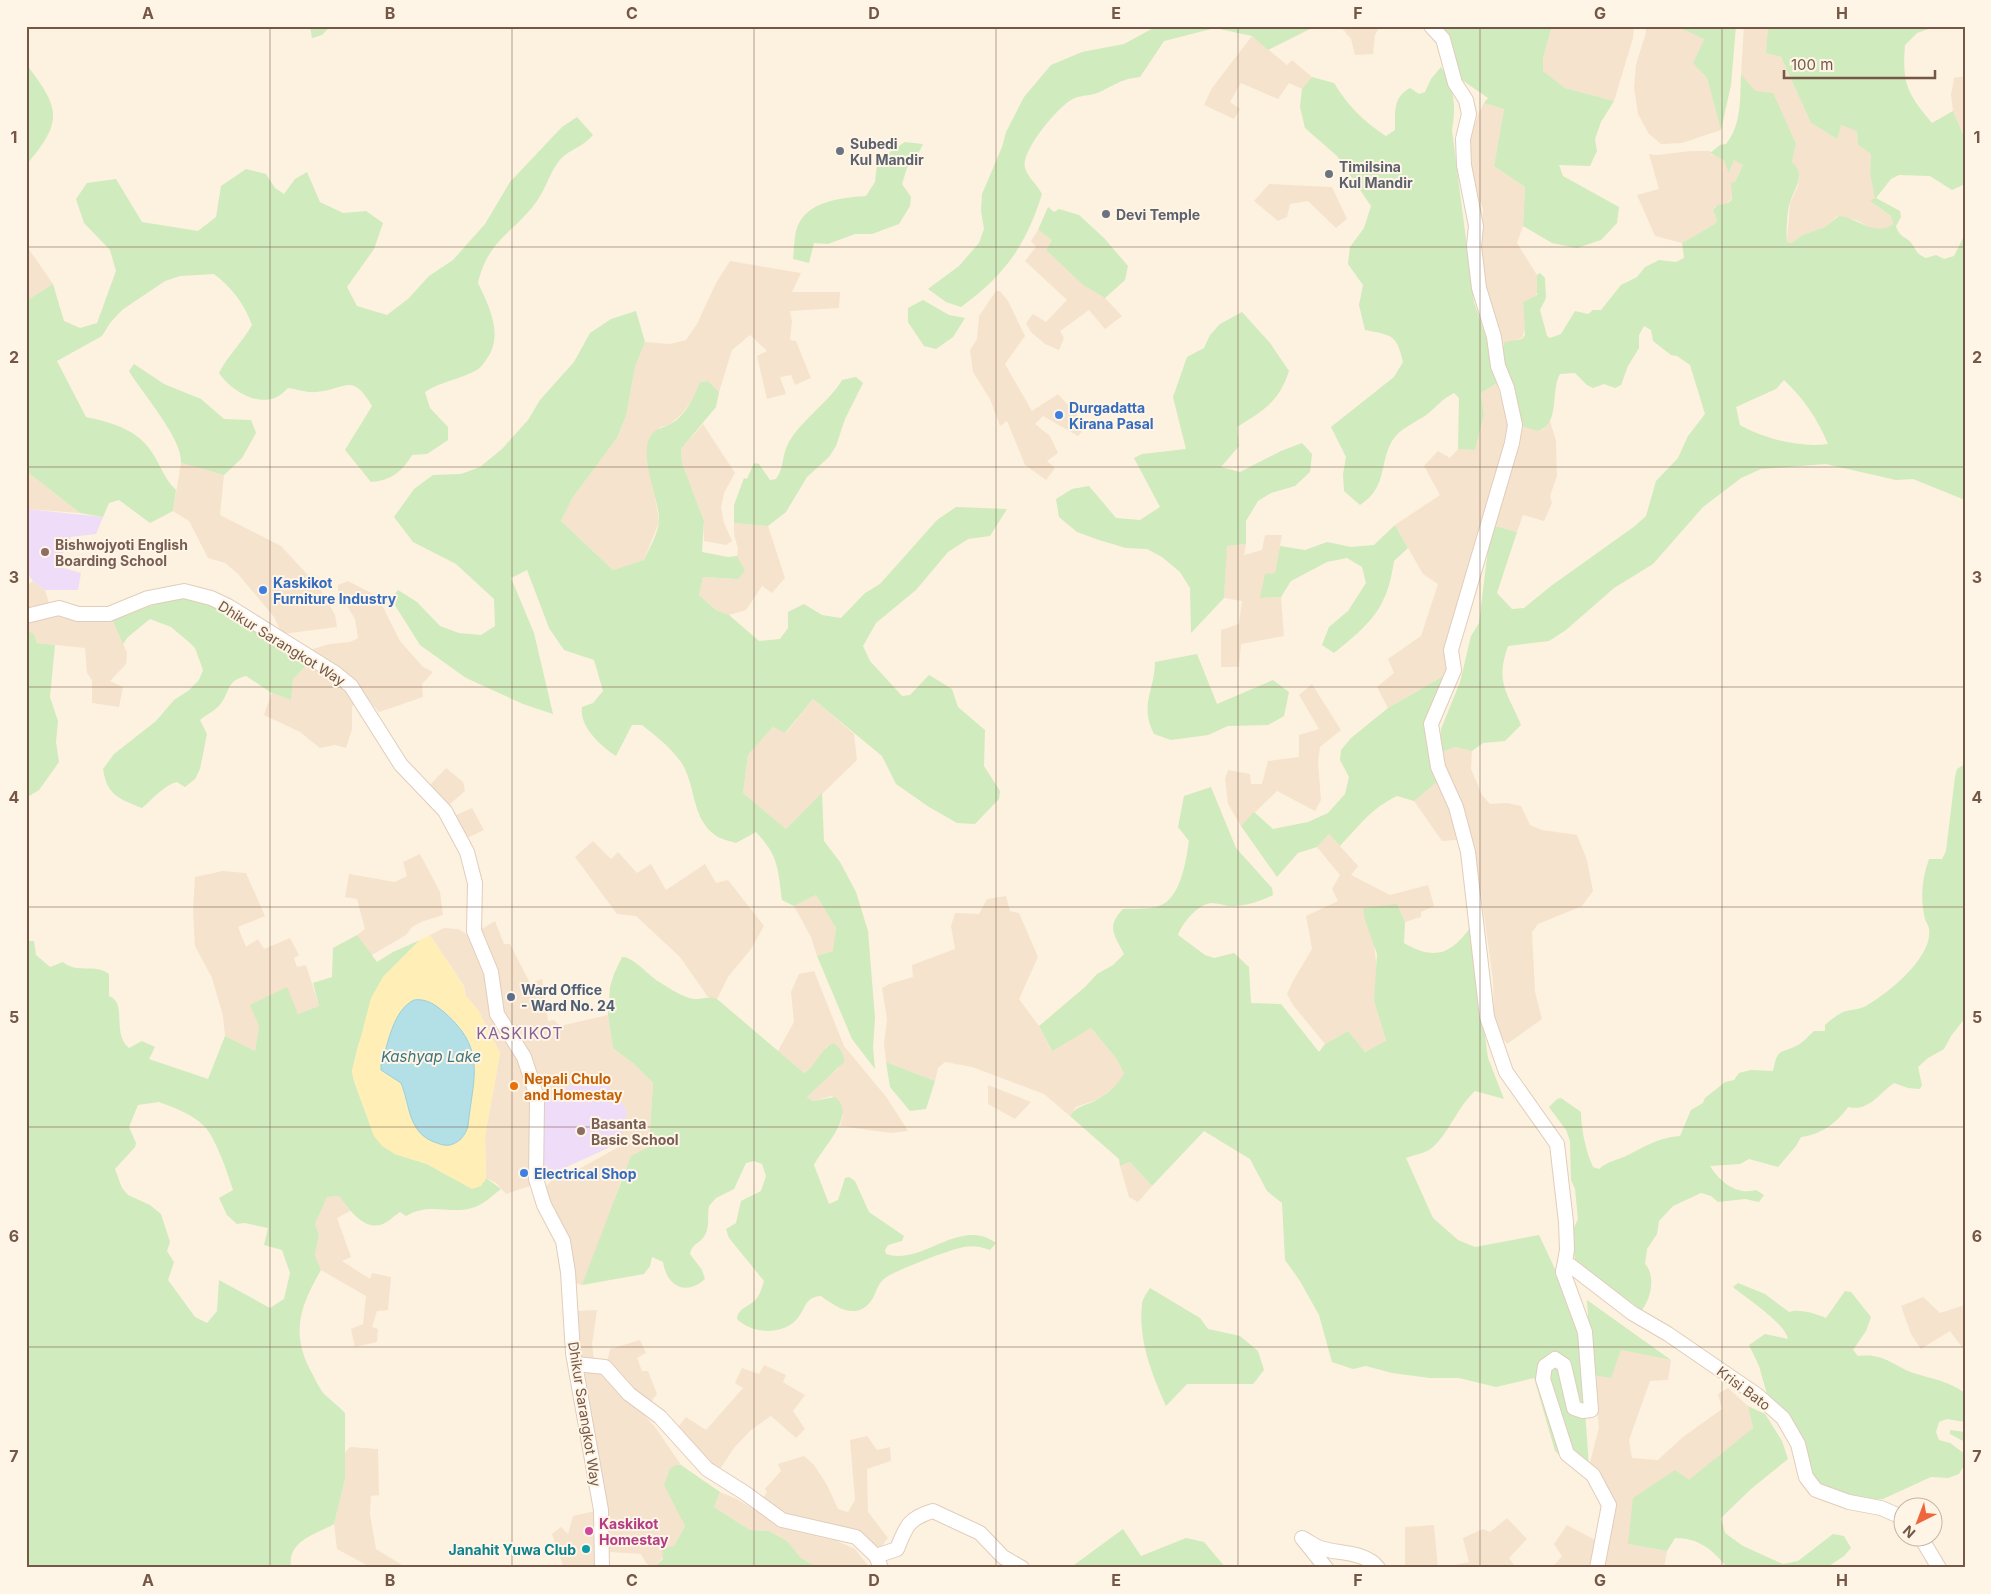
<svg xmlns="http://www.w3.org/2000/svg" width="1991" height="1594" font-family="Inter,sans-serif">
	<style>
		.residential { fill: #f5e3cd }
		.education { fill: #efdcf9 }
		.green { fill: #d0ebbd; fill-rule: evenodd }
		.sand { fill: #ffefb7; fill-rule: evenodd }
		.water { fill: #b3dfe7; stroke: #99cfd9 }
		.lines { fill: none; stroke-linecap: round; stroke-linejoin: round }
		.minor-casing { stroke: #e1cdbb; stroke-width: 16 }
		.minor { stroke: #fff; stroke-width: 14 }
		.grid { fill: none; stroke: #745746; stroke-width: 1; stroke-opacity: 0.55 }
		.worship-dot { fill: #6b7280; stroke: #fff5e6; stroke-width: 2 }
		.shop-dot { fill: #3f7fe0; stroke: #fff5e6; stroke-width: 2 }
		.education-dot { fill: #8d6e63; stroke: #fff5e6; stroke-width: 2 }
		.service-dot { fill: #5c6f8a; stroke: #fff5e6; stroke-width: 2 }
		.food-dot { fill: #e8710a; stroke: #fff5e6; stroke-width: 2 }
		.hotel-dot { fill: #d1479c; stroke: #fff5e6; stroke-width: 2 }
		.culture-dot { fill: #0f9aa8; stroke: #fff5e6; stroke-width: 2 }
		.labels { text-anchor: middle; dominant-baseline: central; stroke-width: 4; stroke-linejoin: round; paint-order: stroke }
		.worship-label { font-size: 14px; font-weight: bold; fill: #5b616d; stroke: #fff5e6; text-anchor: start }
		.shop-label { font-size: 14px; font-weight: bold; fill: #366cbe; stroke: #fff5e6; text-anchor: start }
		.education-label { font-size: 14px; font-weight: bold; fill: #785e54; stroke: #fff5e6; text-anchor: start }
		.street-label { font-size: 14px; fill: #745746; stroke: #fff5e6 }
		.service-label { font-size: 14px; font-weight: bold; fill: #4e5e75; stroke: #fff5e6; text-anchor: start }
		.food-label { font-size: 14px; font-weight: bold; fill: #c56008; stroke: #fff5e6; text-anchor: start }
		.hotel-label { font-size: 14px; font-weight: bold; fill: #b23c85; stroke: #fff5e6; text-anchor: start }
		.culture-label { font-size: 14px; font-weight: bold; fill: #0d838f; stroke: #fff5e6; text-anchor: end }
		.water-label { font-size: 15px; font-style: italic; fill: #3c7683; stroke: #fff5e6 }
		.quarter-label { font-size: 16px; letter-spacing: 1px; fill: #866198; stroke: #fff5e6 }
		.neatline { fill: none; stroke: #745746; stroke-width: 2 }
		.grid-label { font-size: 16px; text-anchor: middle; font-weight: bold; fill: #745746 }
	</style>
	<rect width="100%" height="100%" fill="#fdf2df"/>
	<g class="residential">
		<polygon points="1340,26 1380,26 1375,35 1373,54 1355,55 1351,39"/>
		<polygon points="1552,26 1634,26 1633,38 1614,101 1565,88 1543,71 1543,58"/>
		<polygon points="1645,26 1675,26 1704,39 1693,63 1707,78 1721,130 1682,143 1661,144 1649,134 1638,114 1634,87 1636,65 1646,32"/>
		<polygon points="1744,26 1768,26 1766,53 1781,57 1811,123 1837,139 1840,125 1857,130 1858,145 1871,154 1870,173 1876,199 1875,205 1891,216 1893,223 1891,226 1884,229 1873,229 1856,220 1838,216 1825,227 1802,235 1792,243 1787,242 1790,203 1798,186 1799,176 1792,162 1796,144 1741,74"/>
		<polygon points="1252,36 1287,65 1292,60 1312,77 1302,89 1289,83 1278,99 1241,83 1230,102 1240,109 1234,119 1204,105 1212,88"/>
		<polygon points="1965,76 1965,139 1953,111 1951,95 1954,78"/>
		<polygon points="1484,103 1504,109 1494,166 1525,187 1523,226 1517,243 1537,275 1538,291 1535,296 1523,302 1525,329 1522,338 1503,344 1487,303 1480,259 1483,209 1467,169 1470,140 1478,114"/>
		<polygon points="1691,151 1710,151 1711,155 1719,156 1724,160 1730,171 1734,159 1743,165 1735,182 1731,199 1727,204 1715,206 1713,210 1717,220 1715,224 1682,243 1655,236 1637,195 1659,189 1649,154 1657,155"/>
		<polygon points="1269,184 1332,187 1347,219 1336,228 1308,201 1290,204 1287,217 1278,221 1254,201"/>
		<polygon points="1038,230 1052,240 1046,250 1083,285 1105,298 1122,316 1105,329 1089,310 1060,331 1064,338 1059,350 1045,344 1031,332 1026,323 1033,314 1046,322 1067,300 1025,261 1036,247 1031,241"/>
		<polygon points="26,245 53,284 26,301"/>
		<polygon points="730,261 801,273 792,292 840,292 839,308 790,311 792,321 790,340 796,341 811,378 795,385 791,375 780,377 786,394 767,399 757,356 767,351 750,335 732,350 719,392 708,381 700,382 694,398 681,415 669,425 660,427 648,450 659,522 644,560 613,570 561,521 573,497 617,438 626,416 635,367 645,342 670,344 686,340 697,324 716,283"/>
		<polygon points="996,291 1000,291 1008,301 1025,336 1005,364 1032,411 1058,394 1087,426 1078,436 1043,416 1035,424 1050,436 1058,453 1047,461 1055,468 1046,480 1025,465 1007,421 1000,426 990,399 973,372 970,350 977,339 979,316"/>
		<polygon points="1497,383 1509,429 1480,523 1459,609 1447,674 1388,708 1377,687 1394,673 1388,659 1421,636 1438,584 1423,574 1395,525 1440,495 1424,466 1438,451 1450,458 1458,449 1475,450 1484,415 1481,393"/>
		<polygon points="1550,421 1556,441 1557,476 1550,496 1552,503 1544,521 1523,515 1517,532 1491,525 1521,426 1537,431 1544,429"/>
		<polygon points="703,424 735,473 724,493 721,507 724,523 732,541 726,545 704,541 704,521 682,463 681,449"/>
		<polygon points="181,463 224,475 220,515 281,546 319,587 335,615 337,627 282,634 274,617 238,574 225,563 208,558 189,521 173,511"/>
		<polygon points="26,471 27,472 80,513 26,509"/>
		<polygon points="734,523 768,526 785,578 772,593 762,586 746,610 729,615 716,610 699,595 703,577 737,579 744,571 737,556 738,549 734,534"/>
		<polygon points="1265,535 1282,535 1275,573 1260,598 1281,597 1284,636 1241,644 1239,667 1221,667 1221,630 1239,624 1242,601 1224,598 1226,546 1246,544 1244,555 1262,550"/>
		<polygon points="33,581 45,590 49,603 26,613 26,586"/>
		<polygon points="348,581 373,594 383,607 400,641 423,667 433,672 422,684 423,697 379,712 348,676 309,650 330,644 350,642 358,638 355,619 338,591 338,585"/>
		<polygon points="57,613 112,619 127,653 126,664 110,681 123,687 119,707 92,703 92,680 87,673 85,648 37,643 34,634 26,630 26,621"/>
		<polygon points="309,663 349,690 356,700 352,707 352,729 346,748 335,745 320,748 300,732 264,715 272,693 291,700 293,679"/>
		<polygon points="1312,684 1341,730 1320,747 1318,762 1321,800 1315,811 1277,791 1241,826 1228,804 1225,779 1228,770 1250,774 1251,784 1262,784 1268,761 1299,757 1299,735 1319,729 1299,695"/>
		<polygon points="813,699 854,734 857,760 786,829 743,793 748,755 773,727 786,733"/>
		<polygon points="1455,747 1472,751 1471,769 1482,795 1490,804 1507,803 1521,806 1530,825 1542,830 1577,835 1587,860 1593,891 1582,906 1538,924 1532,932 1535,992 1542,1019 1507,1044 1494,1028 1493,980 1475,850 1440,753"/>
		<polygon points="446,768 463,782 465,791 450,804 456,815 472,808 484,830 465,839 430,785"/>
		<polygon points="1437,782 1452,806 1457,840 1442,841 1414,801"/>
		<polygon points="1329,834 1358,866 1351,875 1390,895 1428,885 1434,906 1421,912 1421,917 1405,922 1397,904 1374,942 1377,973 1374,1001 1386,1042 1365,1052 1348,1031 1325,1044 1293,1005 1287,994 1293,981 1312,949 1306,916 1338,901 1332,889 1340,875 1317,847"/>
		<polygon points="593,841 611,859 618,852 637,873 651,864 666,890 705,864 716,883 728,880 764,926 751,949 728,977 717,999 708,997 680,957 636,916 617,914 575,857"/>
		<polygon points="420,854 440,892 443,915 421,922 412,927 406,935 370,956 357,935 365,929 357,899 345,897 349,874 395,882 407,876 403,862"/>
		<polygon points="223,871 246,873 265,916 238,927 246,947 258,939 264,949 290,938 299,955 294,958 297,967 306,965 319,1006 298,1014 251,1005 259,1026 255,1051 225,1036 223,1016 212,978 195,946 193,911 195,877"/>
		<polygon points="816,895 836,928 834,951 817,956 811,937 794,906"/>
		<polygon points="1006,896 1010,911 1019,913 1038,957 1019,999 1039,1026 1051,1050 1091,1028 1116,1058 1124,1073 1119,1083 1099,1099 1076,1107 1070,1116 1044,1094 972,1067 945,1062 938,1068 935,1081 886,1062 884,1043 887,1019 882,988 889,984 913,977 912,965 955,949 951,926 955,913 979,914 987,899"/>
		<polygon points="495,921 504,944 510,944 530,983 542,979 548,1021 554,1020 560,1026 608,1015 613,1048 634,1064 653,1083 649,1147 624,1171 605,1229 582,1285 571,1282 542,1190 552,1180 570,1174 622,1145 617,1144 627,1112 625,1107 587,1076 569,1087 538,1098 502,1015 497,987 497,966 478,931"/>
		<polygon points="444,928 458,929 473,938 486,977 490,1011 513,1048 529,1079 533,1185 506,1194 496,1183 486,1178 485,1136 500,1053 478,1010 465,995 464,986 430,935"/>
		<polygon points="814,971 844,1046 887,1098 908,1131 891,1133 840,1126 843,1116 832,1096 813,1101 807,1097 827,1077 839,1068 827,1046 816,1064 804,1073 778,1051 794,1022 791,992 799,974"/>
		<polygon points="988,1085 1031,1102 1015,1119 988,1104"/>
		<polygon points="1130,1162 1152,1186 1138,1202 1129,1197 1120,1166"/>
		<polygon points="339,1196 350,1211 337,1218 351,1257 342,1261 370,1279 372,1273 391,1277 388,1310 377,1311 372,1327 378,1329 377,1342 355,1347 351,1329 363,1324 366,1296 321,1270 315,1255 319,1235 315,1224 327,1197"/>
		<polygon points="1923,1297 1940,1313 1965,1305 1965,1351 1950,1331 1921,1349 1911,1334 1901,1306"/>
		<polygon points="597,1310 592,1344 594,1360 578,1359 576,1311"/>
		<polygon points="640,1340 646,1353 637,1358 642,1371 648,1371 657,1394 649,1404 630,1392 607,1363 610,1349"/>
		<polygon points="1621,1350 1671,1360 1668,1380 1650,1381 1629,1440 1632,1458 1658,1460 1683,1437 1722,1409 1718,1394 1728,1388 1748,1406 1753,1428 1628,1544 1667,1551 1664,1568 1603,1568 1614,1504 1606,1484 1589,1466 1599,1428 1595,1391 1597,1376 1611,1378"/>
		<polygon points="764,1365 786,1375 783,1382 805,1395 793,1411 805,1429 796,1438 771,1416 751,1430 734,1448 718,1472 674,1432 686,1417 706,1430 743,1388 735,1383 742,1368 759,1374"/>
		<polygon points="583,1370 605,1373 655,1427 681,1465 676,1465 678,1510 685,1526 674,1546 653,1568 646,1563 641,1554 610,1552 606,1502"/>
		<polygon points="867,1436 877,1450 890,1447 891,1461 867,1469 868,1512 888,1538 877,1552 793,1521 762,1500 767,1492 765,1489 781,1471 778,1464 804,1456 814,1465 827,1485 838,1509 848,1512 855,1500 850,1440"/>
		<polygon points="350,1447 378,1449 379,1495 371,1496 370,1514 376,1549 407,1568 372,1568 337,1549 334,1524 345,1479 344,1454"/>
		<polygon points="720,1492 737,1499 785,1529 837,1541 855,1549 870,1568 819,1568 801,1558 787,1541 769,1531 750,1530 714,1507"/>
		<polygon points="595,1511 596,1568 564,1568 552,1534 561,1527 568,1534 573,1516"/>
		<polygon points="1507,1518 1527,1539 1509,1558 1516,1568 1439,1568 1469,1562 1463,1538 1483,1529 1490,1532"/>
		<polygon points="1434,1525 1438,1568 1405,1568 1405,1527"/>
		<polygon points="1567,1525 1599,1542 1592,1568 1552,1568 1562,1556 1554,1544"/>
	</g>
	<g class="education">
		<polygon points="26,509 103,517 96,534 71,537 57,566 81,573 78,590 45,590 33,581 26,572"/>
		<polygon points="587,1076 600,1077 625,1107 627,1112 622,1136 617,1144 549,1175 543,1175 538,1098 569,1087"/>
	</g>
	<g class="green">
		<polygon points="310,26 331,26 322,35 312,38"/>
		<path d="M1157,26H1316L1268,50L1252,36L1215,28L1164,41L1140,77C1120,79 1114,86 1097,93C1089,96 1078,95 1071,100C1057,108 1020,152 1025,168C1027,176 1038,186 1042,194C1026,245 1005,275 961,307L946,302L928,289L959,266L979,243L984,229L981,211L982,194L1002,147L1006,132L1024,97L1051,65L1082,52L1124,44Z"/>
		<polygon points="1442,26 1552,26 1543,58 1543,71 1565,88 1614,101 1601,122 1595,139 1597,151 1590,166 1559,165 1563,176 1619,207 1617,223 1601,240 1577,248 1552,243 1523,226 1525,187 1494,166 1504,109 1484,103 1488,98 1462,80 1451,43"/>
		<polygon points="1675,26 1736,26 1731,85 1721,130 1707,78 1693,63 1704,39"/>
		<path d="M1768,26H1937L1917,33L1905,45C1902,84 1907,93 1932,123L1953,111L1965,139V184L1952,190L1930,176L1899,175L1891,179L1876,198L1900,211L1901,217L1896,226C1900,239 1907,236 1912,244C1917,252 1917,254 1926,258L1936,255L1944,259L1954,256L1965,234V500L1913,479L1896,480L1826,464L1761,469L1741,478L1703,507L1653,564L1614,588L1566,630L1549,641L1508,646C1495,683 1507,691 1521,725L1505,741L1483,743L1472,751L1455,747L1440,753L1441,729L1460,682L1471,636L1479,623L1491,525L1517,532L1497,593L1512,609L1524,608L1551,586L1635,526L1646,516L1656,481L1678,458L1688,436L1705,414L1690,365L1677,356L1671,355L1653,341L1651,330L1644,326L1639,335V348L1628,366L1621,385L1615,388L1604,384L1593,388L1587,385L1575,373L1560,374C1550,390 1561,426 1537,431L1521,426L1520,414L1501,350L1505,342L1522,339L1525,335L1523,302L1537,295V275L1540,273L1545,278L1546,298L1540,310L1547,336L1550,338L1561,334L1575,311L1588,314L1593,310H1601L1621,285L1637,277L1645,267L1659,260L1676,262L1684,258L1682,243L1715,224L1717,220L1713,210L1717,205C1736,203 1732,199 1731,183L1735,182L1743,165L1734,160L1729,173L1724,160L1710,153L1720,145L1726,144C1742,124 1740,98 1741,74L1755,91L1773,93L1796,144L1792,162C1806,175 1795,188 1790,202C1787,211 1786,233 1787,242L1792,243L1802,235L1825,227L1839,216C1857,217 1875,238 1893,224L1891,216L1870,201L1875,198L1870,173L1871,154L1858,145L1857,131L1841,125L1837,139L1811,123L1781,57L1766,53ZM1784,380C1804,399 1817,418 1828,444C1800,448 1765,439 1740,425L1736,407L1776,389Z"/>
		<path d="M26,64C60,108 64,121 26,165Z"/>
		<path d="M1441,67C1455,89 1456,106 1452,130L1474,302L1488,343L1497,383L1481,393L1484,415L1475,450L1458,449L1459,398L1454,393C1440,400 1437,407 1426,415C1416,422 1399,429 1392,441C1379,463 1388,487 1360,505L1344,491L1343,474L1346,457L1331,427L1394,377L1403,362C1397,335 1392,335 1365,330L1359,305L1363,285L1348,264L1350,247L1364,228L1371,206L1337,156L1305,128L1300,107L1302,89L1312,77L1334,83C1347,105 1364,122 1386,136L1395,130C1395,112 1393,97 1410,88L1419,94L1425,92L1431,79Z"/>
		<path d="M577,117L593,135C582,147 576,147 565,155C552,165 547,187 537,201C514,233 488,239 478,283C490,308 504,336 486,360C483,364 480,369 475,371C458,380 442,381 425,392L430,408L448,427V440L427,454L412,455C402,472 390,481 371,482L345,450L372,406C351,371 346,390 316,392C307,393 297,389 288,388C285,391 280,396 275,398C254,405 231,390 219,373C228,355 242,343 252,325C244,303 232,288 214,274L180,276L165,281L122,310L110,323L102,336L57,361L86,417C114,423 140,430 155,457C163,471 165,479 176,490L173,511L150,523L119,500L109,503L103,517L80,513L26,471V301L53,284L64,321L80,328L97,323L116,271L110,250L84,223L76,199L87,183L116,179L142,222L198,231L216,217L221,186L246,169L266,174L275,188L284,194L295,179L307,172L320,202L343,213L366,211L383,223L374,249L347,287L357,306L387,315L408,299L429,276L453,260L485,224L510,182L562,127Z"/>
		<path d="M905,142L923,144L917,156L907,168L902,184L911,197L910,206L899,224L872,234H855L828,244L814,243L809,263L793,259C794,250 794,240 796,231C804,201 840,198 866,196L875,182L877,165L890,152Z"/>
		<polygon points="1048,207 1054,212 1059,209 1079,215 1104,238 1128,266 1125,280 1105,298 1083,285 1046,250 1052,240 1038,230"/>
		<polygon points="923,300 949,315 965,318 953,337 936,349 924,346 908,322 908,308"/>
		<path d="M636,311L645,342L635,367L626,416L617,438L573,497L561,521L613,570L644,560C649,549 659,532 659,520C659,497 639,459 650,437C654,429 662,428 669,425C685,417 694,398 700,382L708,381L719,392L716,407L681,449L682,463L704,521L702,552L728,557L737,556L745,571L738,579L703,577L699,595L716,610L729,615L759,641L780,639L788,628V612L804,604L822,615L841,618L865,593L880,584L937,520L956,507L1007,509L990,536L968,539L948,552L916,590L876,623L863,646L870,661L902,696L910,695L929,675L952,689L958,707L985,730L984,766L1000,791L999,799L975,824L957,823L929,807L896,784L882,756L813,699L785,733L773,727L748,755L743,793L786,829L822,793L824,841L840,862L856,892L868,931L875,1018L873,1048L875,1069L852,1039L817,956L833,951L836,928L816,895L794,906L782,900C778,869 779,856 756,832L736,843C730,841 720,839 715,835C691,818 696,784 681,762C670,747 656,736 642,725H632L616,756C601,746 579,727 582,707L593,703L603,691L594,660L564,650L549,628L527,570L511,578L534,633L553,714L523,704L466,678L420,645L391,599L398,590L417,602L440,626L459,633L481,635L495,626L494,599L456,564L413,542L394,517L414,489L433,475L461,474L480,467L502,449L528,420L540,400L574,362L590,333L611,319Z"/>
		<path d="M1242,312L1270,343L1289,371C1279,402 1263,411 1237,427L1239,446L1221,467L1240,472L1281,451L1302,443L1312,454L1310,472L1295,486L1271,493L1258,501L1246,521V544L1227,546L1224,598L1191,633L1190,588L1180,572L1162,557L1147,549L1126,548L1099,540L1077,532L1059,517L1056,499L1072,489L1089,486L1116,518L1140,520L1160,507L1134,458L1142,454L1186,449L1173,397L1187,357L1204,348L1210,335L1220,324Z"/>
		<path d="M134,364L164,384L201,399L224,419L251,420L256,433L242,458L224,475L181,463C183,439 142,393 129,371Z"/>
		<path d="M856,377L863,383L845,419L836,446L829,457L807,477L786,512L768,526L734,523V505L744,478L747,479L754,463L759,464L770,480L776,479C784,468 782,457 787,446C798,422 828,404 842,380Z"/>
		<path d="M1395,525L1408,548L1394,561C1387,609 1371,623 1334,653L1322,645L1329,627L1348,611L1366,583L1362,567L1347,558L1327,562L1291,581L1281,597L1260,598L1265,574L1275,573L1280,546L1305,550L1327,542L1351,547L1374,545Z"/>
		<path d="M186,594L218,606L309,663L293,679L291,700L272,693L246,676C227,681 231,688 222,702C218,709 206,715 200,720L207,734L200,769L195,779L185,787L177,782C164,785 153,799 142,808C120,799 107,796 103,769L114,754L156,721L174,700L188,691L199,680L203,670L195,648L190,643L171,627L150,619L128,637L123,644L112,619Z"/>
		<polygon points="26,630 34,634 37,643 55,645 50,697 58,721 56,742 59,762 39,790 26,798"/>
		<path d="M1197,654L1217,704L1273,680L1289,692L1284,716L1268,725L1228,726L1208,735L1171,740L1154,734C1139,704 1155,690 1155,662Z"/>
		<path d="M1447,674L1424,725L1431,765L1437,782L1414,801L1397,796C1370,809 1360,825 1340,846L1329,834L1317,847L1298,853L1277,877L1241,826L1254,812L1273,829L1308,822L1328,813L1345,794L1349,777L1340,760L1341,750L1351,738L1388,708Z"/>
		<path d="M1965,764V1018L1951,1036L1944,1049L1928,1058L1918,1067L1922,1085L1920,1089L1908,1088L1894,1083C1878,1094 1869,1112 1848,1107C1837,1123 1820,1135 1801,1137L1796,1146L1778,1167L1749,1159L1740,1164L1710,1166C1719,1181 1737,1196 1756,1190L1764,1195L1759,1202L1745,1199L1718,1202L1711,1196L1701,1193L1673,1206L1659,1221L1657,1234L1647,1249L1645,1264C1656,1276 1651,1298 1642,1310L1636,1306L1575,1261L1572,1232L1578,1219L1575,1189L1571,1180L1570,1141L1566,1130L1549,1107L1557,1099L1561,1098L1581,1112C1581,1129 1586,1152 1593,1167L1599,1169C1608,1161 1618,1160 1628,1155C1645,1146 1661,1137 1680,1136L1691,1110L1703,1103L1705,1098L1725,1082L1734,1080L1739,1073L1751,1070L1773,1071C1778,1046 1780,1055 1798,1045C1804,1042 1809,1035 1814,1031H1825V1025C1831,1020 1840,1012 1847,1011C1855,1009 1862,1009 1869,1004C1889,992 1933,957 1929,929C1929,926 1926,922 1925,919C1920,898 1922,878 1929,859H1942L1946,851L1955,777L1957,769Z"/>
		<path d="M1211,787L1236,848L1272,888L1273,895C1261,901 1249,905 1235,906C1227,907 1219,903 1211,903C1197,905 1183,922 1178,935L1205,955L1214,958L1234,953L1249,967L1251,1003L1281,1004L1319,1052L1325,1044L1348,1031L1365,1052L1386,1041L1374,1001L1377,954L1365,920L1363,908L1397,904L1405,922L1404,943C1435,961 1451,954 1470,928L1488,1058L1504,1099L1475,1091C1457,1107 1447,1138 1429,1150C1422,1154 1413,1155 1406,1158L1433,1218L1458,1240L1475,1247L1539,1235L1562,1284L1579,1329L1589,1466L1573,1468L1555,1451L1534,1378L1496,1387L1459,1378H1430L1392,1373L1366,1366L1353,1369L1332,1362L1319,1315L1300,1281L1285,1260L1282,1203L1267,1191L1250,1159L1204,1131L1152,1186L1130,1162L1120,1166L1119,1159L1070,1116C1078,1104 1088,1106 1100,1098C1110,1092 1119,1083 1124,1073L1116,1058L1091,1028L1052,1051L1039,1026L1085,987L1097,974L1113,965L1124,954C1114,934 1106,927 1123,909C1134,908 1149,910 1159,906C1181,899 1186,860 1189,841L1178,827L1184,796Z"/>
		<path d="M357,935L377,962L393,952L420,940L383,977L358,1046L352,1071L354,1081L374,1136L395,1154L427,1164L454,1179L462,1181L468,1187L484,1182L486,1178L501,1189C493,1195 484,1204 475,1207C450,1216 431,1201 406,1216L400,1212C394,1216 386,1224 380,1225C362,1229 348,1208 339,1196L327,1197L315,1224L319,1235L315,1255L321,1270C299,1308 290,1335 313,1375C316,1381 320,1390 325,1395C332,1401 338,1406 345,1413V1479L334,1524C314,1535 287,1541 291,1568H26V941H34L36,955L50,967L63,962C76,974 95,963 109,974V996C128,1003 111,1033 129,1048L142,1041L155,1047L149,1059L208,1079L225,1036L255,1051L259,1026L250,1005L287,987L298,1014L319,1006L313,983L332,977L333,948ZM159,1102C175,1108 192,1114 204,1126C215,1136 228,1174 233,1190L219,1198L227,1215L237,1224L245,1223L268,1228L264,1245L282,1250L290,1273L284,1299L270,1308L219,1280L217,1311L207,1323L195,1317L168,1280L174,1262L167,1251L170,1242L161,1214L150,1205L128,1195L122,1188L115,1169L135,1147L136,1143L129,1127L138,1105Z"/>
		<path d="M622,957C635,957 649,977 661,983C670,989 683,997 693,999C702,1000 708,995 717,999L804,1073C817,1065 820,1049 834,1043C840,1048 845,1055 844,1062L807,1097L813,1101L835,1097C858,1114 822,1148 814,1165L829,1204L838,1200L845,1178L849,1177L855,1181L869,1212L904,1236L902,1241L888,1245L885,1250L886,1254C923,1266 960,1216 996,1243L990,1250C982,1247 972,1245 964,1247C951,1249 894,1271 885,1278C876,1285 877,1293 871,1301C856,1321 836,1307 821,1296C803,1297 806,1311 795,1321C779,1336 751,1333 737,1319C738,1307 750,1307 756,1299C760,1295 762,1287 764,1281L729,1238L726,1229L736,1223L741,1201L761,1191L766,1176L762,1164L754,1161L746,1163L734,1189L716,1198L709,1206C707,1215 710,1226 705,1235C700,1244 692,1243 690,1254L702,1270L705,1279C686,1296 667,1287 663,1262L652,1257L650,1266L644,1274L582,1285L631,1156L649,1147L653,1083L634,1064L613,1048L608,1015L610,987L614,974Z"/>
		<polygon points="886,1062 935,1081 926,1109 910,1111 890,1087"/>
		<path d="M1738,1283L1765,1294L1789,1312C1799,1308 1817,1314 1826,1318L1845,1291L1851,1292L1871,1317L1866,1331L1853,1350L1858,1356C1884,1353 1892,1365 1913,1373C1932,1379 1949,1381 1965,1393V1422L1947,1419L1939,1422L1936,1432L1939,1440L1950,1443L1965,1454V1464L1959,1474L1948,1478L1931,1477L1883,1499L1863,1501L1817,1485L1787,1415L1767,1394L1759,1366L1749,1345L1765,1334L1788,1339C1785,1323 1746,1298 1733,1287Z"/>
		<path d="M1150,1288L1200,1318L1208,1329L1240,1336L1258,1351L1264,1370L1253,1384H1187L1166,1406C1152,1374 1138,1340 1142,1305C1142,1299 1147,1293 1150,1288Z"/>
		<polygon points="1587,1300 1671,1360 1621,1350 1611,1378 1597,1376 1591,1366"/>
		<path d="M1748,1406L1765,1414L1782,1441L1788,1459L1751,1489L1721,1518L1725,1533L1743,1546L1783,1564L1798,1561L1833,1534L1844,1536L1851,1548L1844,1556L1826,1568H1728C1712,1550 1700,1538 1675,1538L1667,1551L1628,1544L1633,1498L1675,1470L1689,1480L1753,1428Z"/>
		<polygon points="1950,1430 1965,1432 1965,1442 1950,1434"/>
		<polygon points="676,1465 681,1465 720,1492 714,1507 750,1530 769,1531 787,1541 801,1558 819,1568 653,1568 663,1559 662,1548 674,1546 685,1526 664,1485 670,1469"/>
		<polygon points="1123,1529 1141,1556 1186,1538 1204,1542 1226,1568 1070,1568"/>
	</g>
	<path class="sand" d="M430,935L464,987L465,995L478,1010L500,1053L485,1136L486,1178L481,1186L472,1189L427,1164L395,1154L382,1146L374,1136L354,1081L352,1071L371,998L383,977L420,940ZM424,1000C448,1010 474,1036 475,1064C475,1084 470,1106 468,1126L464,1137L446,1145L427,1139L407,1107L401,1083L380,1068L398,1016Z"/>
	<path class="water" d="M414,1000C426,998 436,1005 445,1013C487,1050 473,1077 468,1126C465,1136 460,1142 450,1145C444,1146 440,1144 434,1142C408,1132 410,1105 401,1083L381,1070V1065C388,1044 393,1010 414,1000Z"/>
	<g class="lines">
		<g class="minor-casing">
			<g id="minor">
				<polyline points="1431,26 1443,39 1455,83 1466,100 1469,114 1463,139 1464,165 1476,226 1474,246 1479,288 1494,337 1498,366 1507,388 1515,425 1512,443 1451,650 1454,670 1431,724 1438,767 1456,807 1468,852 1487,1017 1506,1072 1557,1144 1566,1222 1567,1250 1563,1272 1585,1332 1591,1410 1583,1411 1574,1408 1564,1365 1555,1359 1545,1366 1543,1379 1567,1454 1593,1475 1609,1505 1597,1568"/>
				<polyline points="26,616 59,608 78,614 109,614 148,598 184,591 211,598 228,606 335,673 351,686 401,765 445,811 467,852 475,883 474,931 491,972 497,1014 524,1057 534,1087 537,1102 536,1179 544,1205 563,1241 568,1272 573,1353 601,1510 602,1568"/>
				<polyline points="1563,1272 1571,1266 1632,1313 1668,1334 1757,1395 1783,1418 1798,1444 1806,1477 1816,1490 1849,1502 1881,1508 1904,1518"/>
				<polyline points="576,1364 605,1367 629,1394 660,1417 707,1469 745,1493 782,1520 856,1537 876,1556 881,1568"/>
				<polyline points="1920,1536 1939,1568"/>
				<path d="M876,1556L897,1549C906,1526 909,1518 933,1511L980,1533L1003,1557L1022,1568"/>
				<path d="M1326,1568L1302,1538C1308,1541 1314,1546 1320,1548C1338,1554 1365,1551 1378,1568"/>
			</g>
		</g>
		<use href="#minor" class="minor"/>
	</g>
	<path class="grid" d="M270,26V1568M512,26V1568M754,26V1568M996,26V1568M1238,26V1568M1480,26V1568M1722,26V1568M26,247H1965M26,467H1965M26,687H1965M26,907H1965M26,1127H1965M26,1347H1965"/>
	<g class="worship-dot">
		<circle cx="840" cy="151" r="5"/>
		<circle cx="1329" cy="174" r="5"/>
		<circle cx="1106" cy="214" r="5"/>
	</g>
	<g class="shop-dot">
		<circle cx="1059" cy="415" r="5"/>
		<circle cx="263" cy="590" r="5"/>
		<circle cx="524" cy="1173" r="5"/>
	</g>
	<g class="education-dot">
		<circle cx="45" cy="552" r="5"/>
		<circle cx="581" cy="1131" r="5"/>
	</g>
	<circle class="service-dot" cx="511" cy="997" r="5"/>
	<circle class="food-dot" cx="514" cy="1086" r="5"/>
	<circle class="hotel-dot" cx="589" cy="1531" r="5"/>
	<circle class="culture-dot" cx="586" cy="1549" r="5"/>
	<g class="labels">
		<g class="worship-label">
			<text x="850" y="143">Subedi<tspan x="850" dy="16">Kul Mandir</tspan></text>
			<text x="1339" y="166">Timilsina<tspan x="1339" dy="16">Kul Mandir</tspan></text>
			<text x="1116" y="214">Devi Temple</text>
		</g>
		<g class="shop-label">
			<text x="1069" y="407">Durgadatta<tspan x="1069" dy="16">Kirana Pasal</tspan></text>
			<text x="273" y="582">Kaskikot<tspan x="273" dy="16">Furniture Industry</tspan></text>
			<text x="534" y="1173">Electrical Shop</text>
		</g>
		<g class="education-label">
			<text x="55" y="544">Bishwojyoti English<tspan x="55" dy="16">Boarding School</tspan></text>
			<text x="591" y="1123">Basanta<tspan x="591" dy="16">Basic School</tspan></text>
		</g>
		<g class="street-label">
			<text transform="translate(282 643) rotate(32)">Dhikur Sarangkot Way</text>
			<text transform="translate(1744 1388) rotate(37)">Krisi Bato</text>
			<text transform="translate(585 1414) rotate(81)">Dhikur Sarangkot Way</text>
		</g>
		<g class="service-label">
			<text x="521" y="989">Ward Office<tspan x="521" dy="16">- Ward No. 24</tspan></text>
		</g>
		<g class="food-label">
			<text x="524" y="1078">Nepali Chulo<tspan x="524" dy="16">and Homestay</tspan></text>
		</g>
		<g class="hotel-label">
			<text x="599" y="1523">Kaskikot<tspan x="599" dy="16">Homestay</tspan></text>
		</g>
		<g class="culture-label">
			<text x="576" y="1549">Janahit Yuwa Club</text>
		</g>
		<g class="water-label">
			<text x="431" y="1056">Kashyap Lake</text>
		</g>
		<g class="quarter-label">
			<text x="520" y="1033">KASKIKOT</text>
		</g>
	</g>
	<rect width="1991" height="1594" fill="none" stroke="#fff5e6" stroke-width="55"/>
	<g transform="translate(1918 1522) rotate(222)"><circle r="24" fill="#fff5e6" stroke="#c7b6a6"/>
	<path d="M0-4L9 19L0 12L-9 19Z" fill="#ee663d"/>
	<text y="-8" font-size="14" font-weight="bold" text-anchor="middle" fill="#745746">N</text>
	</g>
	<path d="M1784 70v8h151v-8" fill="none" stroke="#745746" stroke-width="2.5"/>
	<text x="1791" y="70" font-size="15" fill="#745746" stroke="#fff5e6" stroke-width="4" paint-order="stroke">100 m</text>
	<rect x="28" y="28" width="1936" height="1538" class="neatline"/>
	<g class="grid-label">
		<text x="148" y="19">A</text>
		<text x="390" y="19">B</text>
		<text x="632" y="19">C</text>
		<text x="874" y="19">D</text>
		<text x="1116" y="19">E</text>
		<text x="1358" y="19">F</text>
		<text x="1600" y="19">G</text>
		<text x="1842" y="19">H</text>
		<text x="14" y="143">1</text>
		<text x="1977" y="143">1</text>
		<text x="14" y="363">2</text>
		<text x="1977" y="363">2</text>
		<text x="14" y="583">3</text>
		<text x="1977" y="583">3</text>
		<text x="14" y="803">4</text>
		<text x="1977" y="803">4</text>
		<text x="14" y="1023">5</text>
		<text x="1977" y="1023">5</text>
		<text x="14" y="1242">6</text>
		<text x="1977" y="1242">6</text>
		<text x="14" y="1462">7</text>
		<text x="1977" y="1462">7</text>
		<text x="148" y="1586">A</text>
		<text x="390" y="1586">B</text>
		<text x="632" y="1586">C</text>
		<text x="874" y="1586">D</text>
		<text x="1116" y="1586">E</text>
		<text x="1358" y="1586">F</text>
		<text x="1600" y="1586">G</text>
		<text x="1842" y="1586">H</text>
	</g>
</svg>
